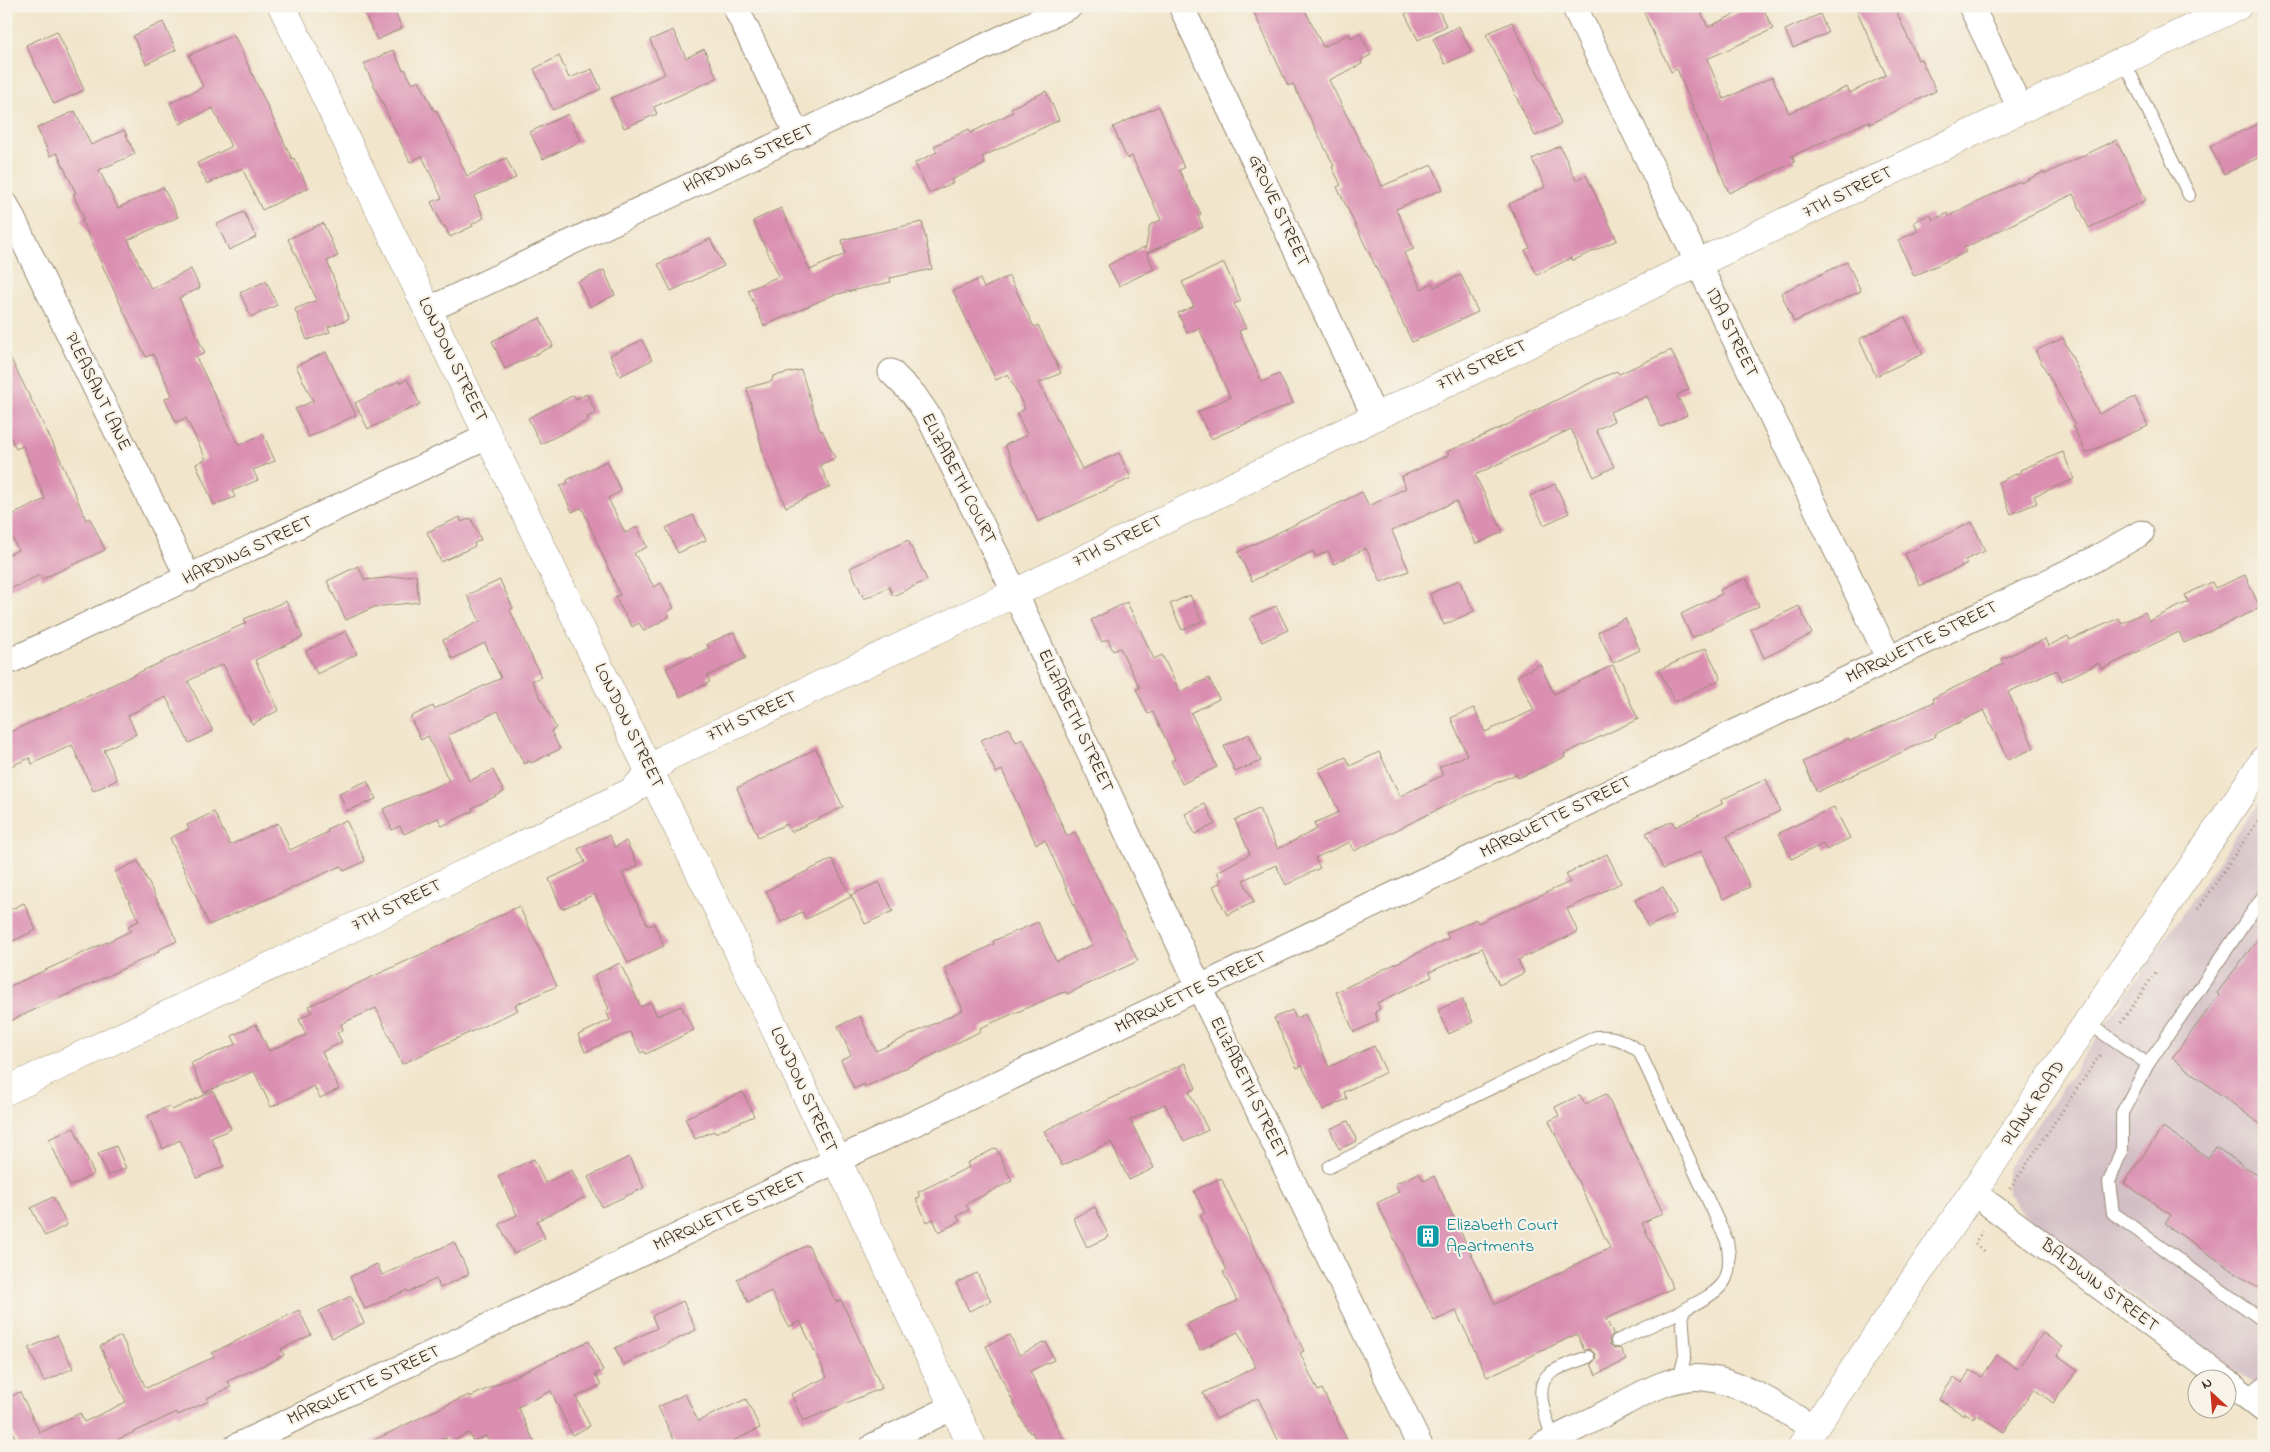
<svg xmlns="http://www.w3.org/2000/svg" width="2270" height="1452" font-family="'Indie Flower',sans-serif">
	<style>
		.industrial { fill: #d2bec5 }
		.building { fill: #da8fb1 }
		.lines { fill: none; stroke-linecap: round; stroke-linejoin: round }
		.lane-casing { stroke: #968874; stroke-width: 14 }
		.street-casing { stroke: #968874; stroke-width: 27 }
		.secondary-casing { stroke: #968874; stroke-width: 29 }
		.primary-casing { stroke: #968874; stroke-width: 29 }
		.path { stroke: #968874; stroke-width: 3; stroke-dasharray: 1 4; stroke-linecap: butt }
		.lane { stroke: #fff; stroke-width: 12 }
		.street { stroke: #fff; stroke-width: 25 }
		.secondary { stroke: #fff; stroke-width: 28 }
		.primary { stroke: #fff; stroke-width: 28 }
		.labels { text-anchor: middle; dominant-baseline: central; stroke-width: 4.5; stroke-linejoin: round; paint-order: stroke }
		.street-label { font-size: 18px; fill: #3b2a1e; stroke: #f7f3e8 }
		.culture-label { font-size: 18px; fill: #0d838f; stroke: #f7f3e8; text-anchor: start }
	</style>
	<rect width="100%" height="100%" fill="#f7f3e8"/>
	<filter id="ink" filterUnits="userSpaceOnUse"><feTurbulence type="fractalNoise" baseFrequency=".02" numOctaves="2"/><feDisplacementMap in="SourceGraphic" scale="10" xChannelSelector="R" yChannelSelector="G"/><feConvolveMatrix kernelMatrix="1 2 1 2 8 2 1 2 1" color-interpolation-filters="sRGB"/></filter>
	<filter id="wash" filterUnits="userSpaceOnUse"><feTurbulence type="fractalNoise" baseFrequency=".0096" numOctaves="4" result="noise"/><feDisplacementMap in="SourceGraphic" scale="20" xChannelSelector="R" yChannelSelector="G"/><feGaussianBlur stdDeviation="1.12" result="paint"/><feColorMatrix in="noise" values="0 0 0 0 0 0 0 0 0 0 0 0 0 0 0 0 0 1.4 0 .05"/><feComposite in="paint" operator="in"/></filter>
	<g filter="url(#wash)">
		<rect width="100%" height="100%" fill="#f1e5cb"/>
		<polygon class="industrial" points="2264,795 2264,1392 2024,1215 2014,1204 2007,1187 2007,1168"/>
		<g id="blocks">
			<g class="building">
				<polygon points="361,6 392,6 402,28 377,40"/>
				<polygon points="1251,6 1303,6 1323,47 1349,34 1351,38 1360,34 1371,55 1361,60 1362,64 1329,80 1382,186 1432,165 1443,189 1396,209 1414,249 1404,253 1421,289 1432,283 1434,287 1461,275 1478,312 1412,342 1337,187 1341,185 1332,167 1334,166 1293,84 1288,86"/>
				<polygon points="1420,6 1437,6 1446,26 1418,40 1405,14"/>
				<polygon points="1641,6 1698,6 1708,27 1752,6 1762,6 1773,29 1707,59 1724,99 1772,77 1789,113 1847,87 1850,93 1886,75 1857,11 1867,6 1894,6 1918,60 1921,59 1936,91 1870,124 1869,121 1792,156 1795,162 1729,193 1677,69 1671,72"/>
				<polygon points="1820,14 1828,33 1793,48 1785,30"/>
				<polygon points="163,22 176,50 146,64 133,36"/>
				<polygon points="1512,22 1553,102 1561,124 1535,136 1486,34"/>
				<polygon points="1459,26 1471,52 1445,64 1433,39"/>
				<polygon points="673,30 686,58 704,49 717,78 654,107 657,114 624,128 611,98 665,74 650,40"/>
				<polygon points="57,31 84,90 54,104 26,45"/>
				<polygon points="234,35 292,159 294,158 308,188 262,210 242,168 207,184 197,163 231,147 213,108 180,124 170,103 203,87 189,55"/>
				<polygon points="393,50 403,70 405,69 412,83 419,80 434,111 436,110 467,176 506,158 516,178 474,196 484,218 472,224 473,226 450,237 445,226 443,227 431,202 442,198 422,156 410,162 364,64"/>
				<polygon points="559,56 569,78 592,69 601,89 553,110 534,69"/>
				<polygon points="1046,91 1059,120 982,157 985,164 951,180 953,183 929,193 915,163 937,152 934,146 969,129 970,133 1013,112 1011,108"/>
				<polygon points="1159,106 1184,168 1179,170 1201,214 1198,216 1203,227 1147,253 1154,269 1119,286 1108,265 1144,247 1145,250 1150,225 1161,220 1132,156 1127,159 1113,127"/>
				<polygon points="75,111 91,145 124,130 135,154 99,170 118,208 163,187 178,217 128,240 151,289 191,269 200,288 179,298 205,353 196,357 239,445 263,434 275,461 253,470 258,480 232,491 235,497 214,505 196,464 206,459 186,418 176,422 165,399 172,395 153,354 146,357 122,308 81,219 84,218 73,194 76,193 57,153 50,156 37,128"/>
				<polygon points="568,114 581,141 543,159 530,132"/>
				<polygon points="2264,121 2264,155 2224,174 2210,146"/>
				<polygon points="2116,140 2146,200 2089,228 2073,194 1964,248 1966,252 1914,276 1898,240 1918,231 1914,222 1930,214 1933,220 1948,213 1949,216 2020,181 2021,183 2044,172 2045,174"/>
				<polygon points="1560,146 1576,180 1586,175 1617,240 1572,261 1571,258 1537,275 1525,250 1530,248 1509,204 1545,187 1532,159"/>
				<polygon points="781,208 810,270 845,254 842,240 922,222 932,269 890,278 891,282 833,295 764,326 748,290 779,276 753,221"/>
				<polygon points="244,212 256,237 229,250 217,224"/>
				<polygon points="323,223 338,256 327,261 349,319 328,327 330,332 307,340 295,309 317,300 288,239"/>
				<polygon points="710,239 724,266 671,291 658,264"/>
				<polygon points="1847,262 1861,291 1794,322 1781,293"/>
				<polygon points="1224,263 1241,301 1234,304 1246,328 1239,331 1262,382 1279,374 1293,403 1211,439 1198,412 1230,397 1199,328 1187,333 1178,313 1194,306 1182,282"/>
				<polygon points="604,270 615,295 590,307 578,282"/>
				<polygon points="1009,276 1034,327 1038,325 1061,373 1039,383 1082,469 1119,453 1131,478 1038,522 1005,445 1027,435 1017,413 1025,409 1008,374 996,380 953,291 980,279 984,288"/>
				<polygon points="266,281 277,305 251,317 240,293"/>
				<polygon points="1905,317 1923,354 1876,376 1859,339"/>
				<polygon points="540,318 553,346 505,369 492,341"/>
				<polygon points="2063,338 2099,414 2135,397 2148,426 2086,453 2073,426 2076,425 2035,351"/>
				<polygon points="642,340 652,360 620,376 610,355"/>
				<polygon points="6,349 58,454 86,520 90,518 105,550 42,579 40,575 6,591 6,556 18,550 6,525 6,518 45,499 23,446 16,449 6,428"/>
				<polygon points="1671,350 1689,389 1677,395 1687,415 1661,427 1647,396 1610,412 1614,421 1596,430 1614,467 1594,477 1571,429 1475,475 1503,532 1476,544 1456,501 1392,531 1409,571 1381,582 1366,548 1334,564 1328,551 1316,557 1313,551 1252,581 1238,552 1362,492 1369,506 1406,488 1401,477 1449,455 1447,452 1505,426 1596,380 1617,371 1619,374"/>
				<polygon points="326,352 356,415 309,437 295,409 313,401 296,366"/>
				<polygon points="801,370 820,431 822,430 835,458 820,465 830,487 786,507 764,457 747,388 772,381 773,376"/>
				<polygon points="407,379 420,404 368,429 355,403 399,381 400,383"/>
				<polygon points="587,394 596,413 587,417 589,420 541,444 528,418 574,395 576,399"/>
				<polygon points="2063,452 2074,479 2034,496 2037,503 2011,514 1998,482 2021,472 2020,470"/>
				<polygon points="607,461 621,491 608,498 625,533 637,527 647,547 634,553 654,587 661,583 674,608 667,612 669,617 644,631 639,623 632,627 615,597 620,595 583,510 580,508 572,512 560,486 568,483 567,480"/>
				<polygon points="1555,484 1569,513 1544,525 1530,496"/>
				<polygon points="693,515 706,540 678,553 666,528"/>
				<polygon points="460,517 462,522 471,518 481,540 474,543 475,546 441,562 427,532"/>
				<polygon points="1972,522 1985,551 1965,560 1967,564 1920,586 1905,554"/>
				<polygon points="908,540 927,580 893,596 889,587 864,599 850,568"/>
				<polygon points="358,566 365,580 416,575 419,602 374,607 346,620 327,581"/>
				<polygon points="2245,575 2260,608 2184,643 2179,632 2102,669 2099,663 2062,681 2057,670 2008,692 2034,748 2008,760 1984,710 1935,734 1936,736 1817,792 1803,762 1849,738 1850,741 1934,702 1933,698 2003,664 2002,659 2045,639 2048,646 2068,636 2070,640 2119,618 2122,623 2145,612 2149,621 2188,602 2185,595 2212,582 2215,588"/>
				<polygon points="1746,578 1759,606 1692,638 1681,614 1722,594 1720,590"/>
				<polygon points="500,580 513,608 510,610 541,677 532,681 556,728 551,731 560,749 531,763 530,761 524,764 498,711 448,735 469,781 493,770 504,792 472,808 473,811 442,826 438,818 404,834 400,826 392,830 383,809 449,781 428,736 421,740 410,717 433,706 434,709 501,678 485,643 452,659 443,640 480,621 467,595"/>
				<polygon points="1459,580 1474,611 1444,625 1430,594"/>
				<polygon points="1190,595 1202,621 1182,630 1170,604"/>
				<polygon points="286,601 303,637 255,660 279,710 252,724 223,664 188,681 213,731 189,743 166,697 128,715 136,734 104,750 117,780 93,791 72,745 32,764 30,758 6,768 6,734 246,623 244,619"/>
				<polygon points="1127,602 1154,659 1162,655 1180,692 1209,678 1219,699 1191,713 1217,767 1182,784 1171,761 1175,759 1153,712 1148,714 1136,689 1140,688 1120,648 1113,651 1108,639 1102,642 1091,620"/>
				<polygon points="1276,606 1288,630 1262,642 1250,618"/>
				<polygon points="1799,606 1812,634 1764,658 1751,629"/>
				<polygon points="1625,618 1640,650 1613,663 1598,632"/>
				<polygon points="346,631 357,654 317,674 306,651"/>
				<polygon points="734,632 746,658 707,676 710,682 680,697 666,668 709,648 707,644"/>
				<polygon points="1706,648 1721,679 1675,702 1659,670"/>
				<polygon points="1540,664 1554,694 1613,665 1638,719 1564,754 1565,757 1518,778 1516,774 1455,801 1354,851 1350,842 1315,858 1320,868 1286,885 1276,865 1243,880 1254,902 1227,915 1213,886 1222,882 1217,872 1250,854 1235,820 1259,809 1278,849 1317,829 1314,823 1339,812 1319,769 1346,757 1350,766 1379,752 1400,796 1443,775 1439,767 1467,755 1451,718 1474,708 1485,732 1534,710 1517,676"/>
				<polygon points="1009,728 1016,742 1023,739 1067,836 1075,832 1138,961 1067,994 1066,992 1061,993 980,1028 981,1031 929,1057 865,1087 864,1084 854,1089 841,1060 851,1055 838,1026 860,1016 876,1051 963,1010 944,968 994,944 993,941 1038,922 1056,961 1092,945 1045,840 1036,844 1002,770 996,773 981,740"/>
				<polygon points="1249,734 1261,761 1235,772 1224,746"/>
				<polygon points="816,749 843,807 791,832 787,824 758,837 737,788"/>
				<polygon points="1766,779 1780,811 1727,836 1750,887 1723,899 1701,851 1663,869 1646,833 1673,821 1675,827 1722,804 1721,800"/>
				<polygon points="367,781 376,799 347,811 339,793"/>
				<polygon points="1205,804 1215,824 1195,834 1185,814"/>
				<polygon points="1834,807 1850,838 1826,850 1823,844 1791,859 1779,833"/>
				<polygon points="214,812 230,845 278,823 290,850 328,832 327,829 346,820 365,861 344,871 341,866 209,925 170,838 189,829 187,825"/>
				<polygon points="609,835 615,847 626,841 638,866 622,873 648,926 654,924 664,946 628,963 595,894 562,909 549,879 585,862 578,849"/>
				<polygon points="1607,854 1621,883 1567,909 1578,932 1518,960 1524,973 1499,985 1482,948 1430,972 1432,977 1377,1003 1380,1009 1375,1012 1378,1021 1354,1032 1336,992 1449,938 1446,933 1466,924 1476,919 1478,923 1570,882 1566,874"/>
				<polygon points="832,859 851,897 806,919 802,912 781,922 766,891"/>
				<polygon points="138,861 177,941 158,950 159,952 6,1023 6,988 131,931 128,926 139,921 115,872"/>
				<polygon points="879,882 893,911 865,924 851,895"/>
				<polygon points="1663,887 1676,913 1648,927 1635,900"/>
				<polygon points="24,903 36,930 6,944 6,912"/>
				<polygon points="519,906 557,986 515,1005 518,1010 402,1064 376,1008 341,1024 343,1030 337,1033 342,1042 322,1052 339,1089 320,1098 314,1086 271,1107 254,1071 204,1093 191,1063 236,1044 232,1036 256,1024 269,1051 306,1035 299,1019 312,1012 309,1006 439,946"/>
				<polygon points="2264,931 2264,1127 2172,1058 2219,995 2217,993"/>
				<polygon points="620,963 641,1007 651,1002 657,1016 681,1006 694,1030 646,1054 644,1051 641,1053 630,1032 585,1052 578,1035 610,1020 606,1011 609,1009 594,975"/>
				<polygon points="1462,999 1473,1022 1449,1034 1438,1010"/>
				<polygon points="1292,1010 1296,1018 1305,1014 1329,1067 1374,1046 1386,1072 1344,1092 1347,1099 1323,1110 1302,1066 1297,1068 1274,1018"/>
				<polygon points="1185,1063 1196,1088 1189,1092 1208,1130 1184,1142 1165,1104 1130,1120 1154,1168 1129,1180 1111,1142 1062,1166 1044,1131"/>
				<polygon points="213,1091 231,1129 211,1138 224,1166 197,1178 180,1140 163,1149 148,1116 169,1106 172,1110"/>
				<polygon points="743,1092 754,1116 715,1133 714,1131 695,1139 685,1118"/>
				<polygon points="1606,1094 1663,1213 1642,1223 1673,1288 1606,1319 1613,1334 1609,1340 1610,1345 1616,1349 1620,1348 1626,1360 1596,1375 1591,1364 1596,1359 1595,1354 1590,1349 1584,1350 1577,1334 1487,1377 1456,1311 1434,1321 1377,1203 1399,1192 1395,1184 1419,1173 1424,1181 1434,1176 1495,1304 1610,1248 1549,1121 1559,1116 1555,1107 1580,1095 1585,1104"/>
				<polygon points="1348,1121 1357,1141 1339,1149 1330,1129"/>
				<polygon points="2163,1127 2208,1158 2216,1147 2264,1180 2264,1292 2165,1224 2171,1215 2124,1183"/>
				<polygon points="74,1128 94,1174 70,1186 49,1139"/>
				<polygon points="116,1146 126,1168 108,1176 98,1153"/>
				<polygon points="996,1148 1012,1181 966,1204 969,1210 957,1216 960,1221 939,1232 933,1219 927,1222 916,1199 920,1197 918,1192 969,1167 967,1163"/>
				<polygon points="629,1157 644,1188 602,1207 588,1177"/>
				<polygon points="534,1159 545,1183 572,1170 585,1197 537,1221 545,1238 514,1254 499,1224 517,1215 498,1176"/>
				<polygon points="1221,1178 1304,1351 1300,1353 1318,1391 1322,1389 1350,1446 1281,1446 1258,1398 1216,1419 1203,1393 1256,1367 1238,1332 1200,1350 1187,1324 1237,1301 1223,1272 1227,1270 1200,1215 1205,1213 1194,1191"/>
				<polygon points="53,1197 67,1225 45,1236 31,1208"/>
				<polygon points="1095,1207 1109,1237 1087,1247 1073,1218"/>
				<polygon points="454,1242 469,1274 440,1288 436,1279 408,1292 407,1290 365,1309 350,1277 377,1264 382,1275"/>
				<polygon points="808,1245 836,1302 841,1300 882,1388 803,1421 791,1394 827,1377 800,1321 789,1327 771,1291 748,1302 737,1279"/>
				<polygon points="977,1273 991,1301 969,1311 956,1283"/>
				<polygon points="351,1296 364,1323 332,1338 319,1311"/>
				<polygon points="683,1301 696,1330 623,1365 615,1348 657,1328 652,1316"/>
				<polygon points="299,1310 311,1335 281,1349 284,1355 275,1360 228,1381 231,1387 207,1398 209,1401 178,1415 177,1412 104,1446 14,1446 18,1444 6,1419 6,1399 20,1392 40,1433 80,1413 84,1422 126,1402 100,1346 121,1336 146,1388 214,1357 212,1353"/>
				<polygon points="2043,1333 2063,1347 2057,1355 2078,1370 2053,1403 2034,1389 2004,1432 1976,1414 1974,1419 1964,1412 1963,1415 1939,1399 1954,1377 1962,1383 1970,1370 1982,1377 1997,1355 2017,1369"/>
				<polygon points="57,1335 73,1368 44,1382 29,1348"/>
				<polygon points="1010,1335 1019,1355 1046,1342 1054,1360 1030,1371 1066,1446 1039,1446 1032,1432 1030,1433 1022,1420 986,1346"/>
				<polygon points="589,1341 603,1371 595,1374 601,1385 576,1397 590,1426 572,1435 551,1391 518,1407 536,1446 490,1446 486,1436 473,1441 469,1433 449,1443 446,1438 429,1446 362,1446 434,1411 469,1395 470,1397"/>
				<polygon points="685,1394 698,1421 746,1399 760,1428 733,1441 735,1446 677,1446 658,1407"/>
			</g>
		</g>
	</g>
	<g filter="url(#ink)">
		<use href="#blocks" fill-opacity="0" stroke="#968874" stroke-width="1"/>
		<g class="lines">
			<g class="lane-casing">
				<g id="lane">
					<polyline points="2124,61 2189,195"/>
					<polyline points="2088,1023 2148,1064 2122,1113 2122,1149 2109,1182 2113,1213 2264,1321"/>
					<polyline points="2148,1064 2264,895"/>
					<path d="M1329,1167L1596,1037C1614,1035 1624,1041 1639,1051L1727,1241C1736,1287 1717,1291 1682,1311L1685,1355L1679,1381"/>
					<polyline points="1617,1341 1682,1311"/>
					<polyline points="2246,1396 2264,1382"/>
					<path d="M1553,1440C1549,1423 1532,1390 1548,1375C1555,1368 1578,1361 1588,1357"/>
				</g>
			</g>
			<g class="street-casing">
				<g id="street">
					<polyline points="735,6 798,136"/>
					<polyline points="1181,6 1375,417"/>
					<polyline points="1574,6 1889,659"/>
					<polyline points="1971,6 2021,110"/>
					<polyline points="6,205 189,579"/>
					<polyline points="428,310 1070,6"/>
					<polyline points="891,372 914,395 929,417 1015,593 1210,1010 1420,1446"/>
					<polyline points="6,663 489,436"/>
					<polyline points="1974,1193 2225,1380"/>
					<polyline points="2228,1382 2264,1410"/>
					<polyline points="237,1446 1889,659 2093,560 2141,533"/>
					<polyline points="873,1446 953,1407"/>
					<path d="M1541,1446C1561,1435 1582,1426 1602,1415C1632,1400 1669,1374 1704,1378C1744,1382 1781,1408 1814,1429"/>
				</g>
			</g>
			<g class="secondary-casing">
				<g id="secondary">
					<polyline points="282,6 639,750 727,927 972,1446"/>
					<polyline points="6,1091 377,916 631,792 667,757 1015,593 1375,417 2238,6"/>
				</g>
			</g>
			<g class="primary-casing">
				<polyline id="primary" points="1802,1446 2264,760"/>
			</g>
			<g class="path">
				<polyline points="2198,909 2264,812"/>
				<polyline points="2121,1023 2156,972"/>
				<polyline points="2010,1189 2101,1053"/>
				<polyline points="1983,1251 1975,1243 1983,1230"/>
			</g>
			<use href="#lane" class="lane"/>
			<use href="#street" class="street"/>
			<use href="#secondary" class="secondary"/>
			<use href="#primary" class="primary"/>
		</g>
	</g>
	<defs>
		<g id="building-square" transform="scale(1.25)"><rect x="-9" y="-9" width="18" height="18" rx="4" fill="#0f9aa8" stroke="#f7f3e8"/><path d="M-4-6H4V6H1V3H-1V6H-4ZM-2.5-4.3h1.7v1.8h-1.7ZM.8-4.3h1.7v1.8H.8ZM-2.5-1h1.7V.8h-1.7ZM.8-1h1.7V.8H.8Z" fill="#fff"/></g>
	</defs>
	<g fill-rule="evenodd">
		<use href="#building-square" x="1428" y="1236"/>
	</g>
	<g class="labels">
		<g class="street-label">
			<text transform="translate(749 159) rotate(-25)">HARDING STREET</text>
			<text transform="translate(1848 193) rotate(-26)">7TH STREET</text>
			<text transform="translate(1278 211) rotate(65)">GROVE STREET</text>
			<text transform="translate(1731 333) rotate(64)">IDA STREET</text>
			<text transform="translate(452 360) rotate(64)">LONDON STREET</text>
			<text transform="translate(1482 366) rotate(-25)">7TH STREET</text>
			<text transform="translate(97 392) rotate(64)">PLEASANT LANE</text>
			<text transform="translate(958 479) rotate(63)">ELIZABETH COURT</text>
			<text transform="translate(1118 542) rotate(-26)">7TH STREET</text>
			<text transform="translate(248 551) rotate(-25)">HARDING STREET</text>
			<text transform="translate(1922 643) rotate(-26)">MARQUETTE STREET</text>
			<text transform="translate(752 717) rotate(-25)">7TH STREET</text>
			<text transform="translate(1075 721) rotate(65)">ELIZABETH STREET</text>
			<text transform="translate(628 726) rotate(64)">LONDON STREET</text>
			<text transform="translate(1556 818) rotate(-26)">MARQUETTE STREET</text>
			<text transform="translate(397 906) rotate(-26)">7TH STREET</text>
			<text transform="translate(1191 993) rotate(-26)">MARQUETTE STREET</text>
			<text transform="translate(1248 1088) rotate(64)">ELIZABETH STREET</text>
			<text transform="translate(803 1090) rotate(65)">LONDON STREET</text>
			<text transform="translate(2034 1104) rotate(-56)">PLANK ROAD</text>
			<text transform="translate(730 1212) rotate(-25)">MARQUETTE STREET</text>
			<text transform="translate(2099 1286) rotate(37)">BALDWIN STREET</text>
			<text transform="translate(364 1386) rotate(-25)">MARQUETTE STREET</text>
		</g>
		<g class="culture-label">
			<text x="1446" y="1226">Elizabeth Court<tspan x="1446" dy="21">Apartments</tspan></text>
		</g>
	</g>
	<rect width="2270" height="1452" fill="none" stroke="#f7f3e8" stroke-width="25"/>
	<g transform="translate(2212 1394) rotate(334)"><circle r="24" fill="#f7f3e8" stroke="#aca397"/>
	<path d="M0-4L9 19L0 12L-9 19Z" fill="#c8321e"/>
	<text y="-8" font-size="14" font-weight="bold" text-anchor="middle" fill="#3b2a1e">N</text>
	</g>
</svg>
